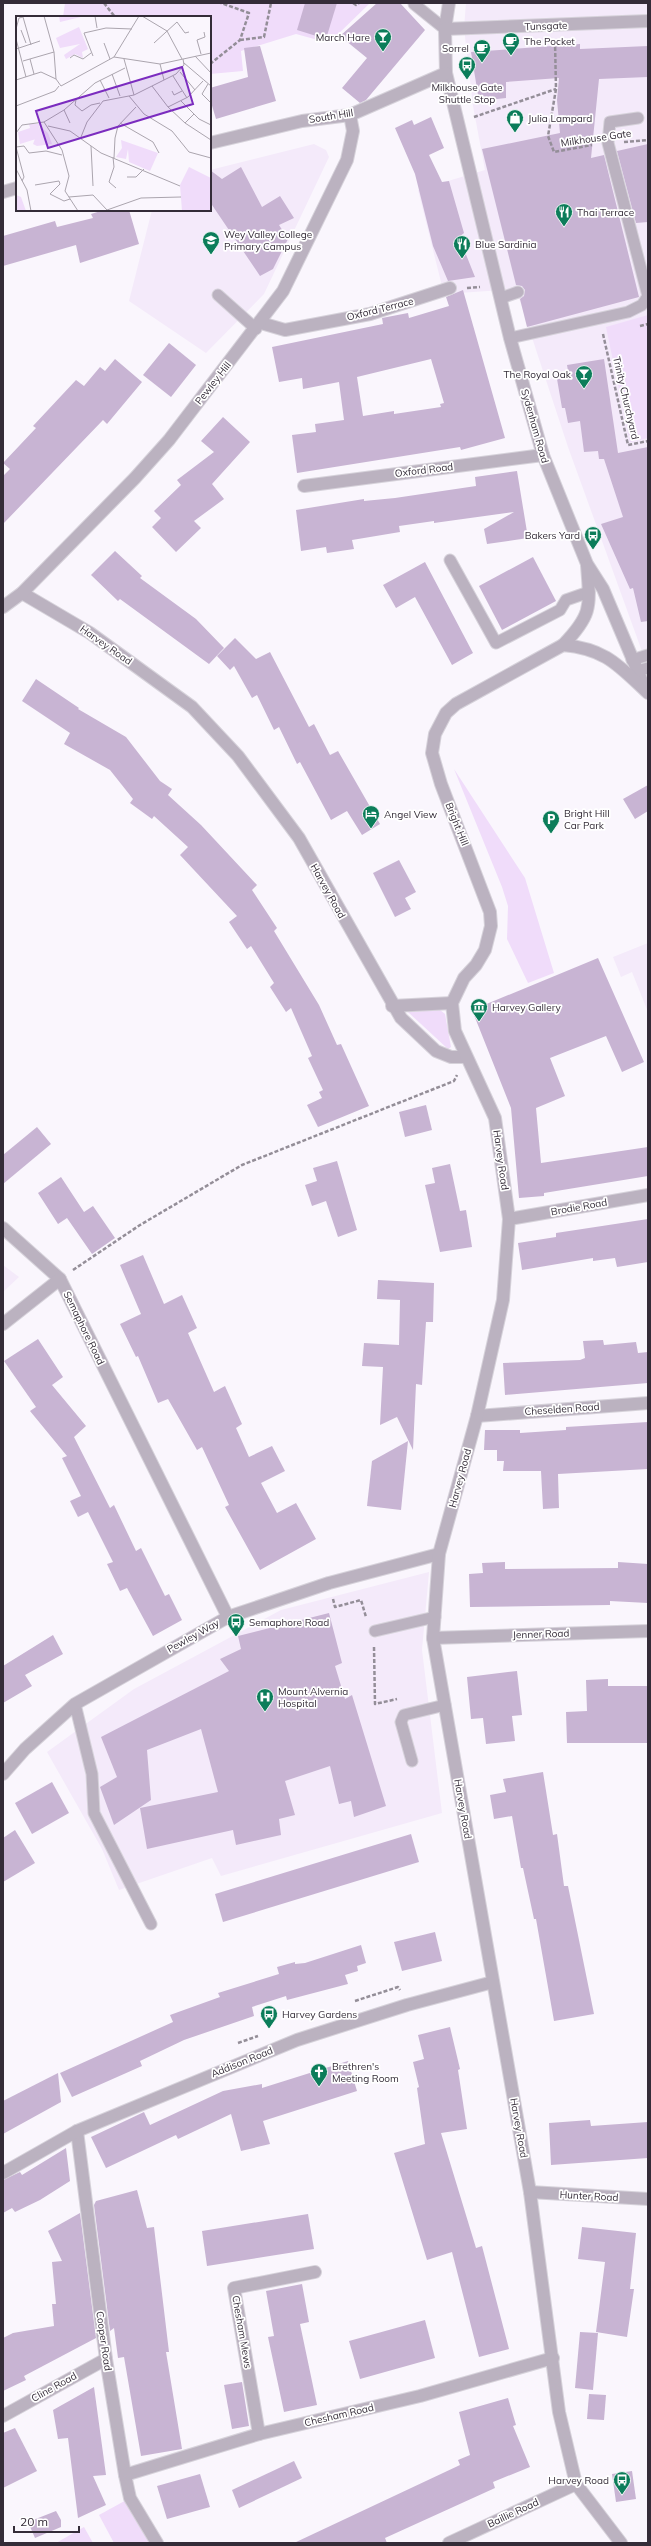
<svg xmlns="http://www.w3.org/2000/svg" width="651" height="2546" font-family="Mulish,sans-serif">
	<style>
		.built { fill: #f4eafa }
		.green { fill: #f0dcfa }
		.building { fill: #c8b4d3; fill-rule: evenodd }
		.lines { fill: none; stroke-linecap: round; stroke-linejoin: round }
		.lane-casing { stroke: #d6d2da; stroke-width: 13 }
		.street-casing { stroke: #d6d2da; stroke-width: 14 }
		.path { stroke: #948e98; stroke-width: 2.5; stroke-dasharray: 4 2; stroke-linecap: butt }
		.lane { stroke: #bbb2c0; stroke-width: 11 }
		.street { stroke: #bbb2c0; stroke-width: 12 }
		.labels { text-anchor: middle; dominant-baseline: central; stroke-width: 3.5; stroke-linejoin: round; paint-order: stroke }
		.street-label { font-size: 10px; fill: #342c38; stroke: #fff }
		.poi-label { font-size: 10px; fill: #342c38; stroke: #fff; text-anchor: start }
		.inset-road { fill: none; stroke: #aba5ae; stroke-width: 1 }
		.view { fill: #7b2cbf; fill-opacity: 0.15; stroke: #7b2cbf; stroke-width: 2 }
		.inset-edge { fill: none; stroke: #342c38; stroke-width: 2 }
	</style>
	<rect width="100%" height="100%" fill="#faf6fd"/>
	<g class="built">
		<polygon points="466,3 648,3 648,668 568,447 516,289 444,294 418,190 485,170 473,106 464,28"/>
		<polygon points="314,144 326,150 329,157 264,294 206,353 129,301 152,210 210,210 210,170"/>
		<polygon points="648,943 648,1012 632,972 621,977 613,957"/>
		<polygon points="3,1265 19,1277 3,1292"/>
		<polygon points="429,1572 422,1650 442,1813 221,1876 212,1858 119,1890 102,1849 47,1752 134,1689 281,1610"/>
	</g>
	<g class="green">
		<polygon points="65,3 370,3 329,43 296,34 241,51 243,71 210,74 210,17 63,17"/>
		<polygon points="648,315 648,438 630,442 606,327"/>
		<polygon points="454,769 525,878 554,973 528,983 507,939 508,906 502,887"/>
		<polygon points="440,1010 445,1014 451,1047 448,1049 408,1012"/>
		<polygon points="130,2498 157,2543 114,2543 99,2515"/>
		<polygon points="84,2527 93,2543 56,2543"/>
	</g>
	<g class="building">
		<polygon points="305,3 337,3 326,39 297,30"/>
		<polygon points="377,3 400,3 425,30 366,100 360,103 342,88 367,58 340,36"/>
		<polygon points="580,44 580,49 648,46 648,77 599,79 591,158 604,155 639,297 527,327 520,299 524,296 525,290 522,286 516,285 482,149 560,133 557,100 559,78 506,82 506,98 479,101 471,52"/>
		<polygon points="260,46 276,101 216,119 210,99 210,88 248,77 244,48"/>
		<polygon points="431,117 444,148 429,155 442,182 449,181 464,233 459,237 475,277 448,281 433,246 415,174 395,128 412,120 414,125"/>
		<polygon points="648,144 648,222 636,223 617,151"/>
		<polygon points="241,167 262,207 280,196 294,218 279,225 288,239 273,269 260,276 210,202 210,170 222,179"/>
		<polygon points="104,210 129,210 139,244 80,263 76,245 3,266 3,236 55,221 57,227 93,218 91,214"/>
		<path d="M463,290L505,438L461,450L460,447L297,473L292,435L316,432L315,424L344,420L339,382L303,389L302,378L279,382L272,347L383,324L382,318L408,313L409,318L449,306L446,297ZM431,359L444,403L440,404L441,407L394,414V411L363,416L357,377Z"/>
		<polygon points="169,343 196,365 171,397 143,375"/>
		<polygon points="115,359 142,382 107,424 103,420 3,524 3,476 10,469 3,463 36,428 33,426 76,380 84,386 100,367 105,371"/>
		<polygon points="604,359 618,453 648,447 648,621 641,622 633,588 630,589 601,524 623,517 604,459 599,459 598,451 584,452 580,421 568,423 565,408 562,408 557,379 569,377 567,365"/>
		<polygon points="223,417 250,442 212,484 224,499 194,521 201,528 176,552 152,527 161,518 154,511 181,485 177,480 214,452 201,441"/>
		<polygon points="517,471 528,538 487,544 484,529 514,512 434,523 434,521 399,526 400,532 352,540 354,549 327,553 326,547 301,551 296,510 364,499 364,501 395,498 476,486 475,477"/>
		<polygon points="115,551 142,576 140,578 196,619 224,648 209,664 120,599 118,601 91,575"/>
		<polygon points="533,557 556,601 502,630 479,586"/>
		<polygon points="425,562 473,653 452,665 415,597 396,608 383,585"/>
		<polygon points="235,638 256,659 270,652 309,727 314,724 330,755 338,751 380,824 362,835 347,811 331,820 300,762 297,764 279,727 274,730 257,695 252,698 234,666 230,670 217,656"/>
		<polygon points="36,679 79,708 78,709 126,737 160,781 172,789 168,795 201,825 257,885 252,890 277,928 274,931 319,1005 337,1045 341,1044 369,1106 318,1127 307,1105 322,1098 319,1092 323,1090 308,1058 312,1056 291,1008 286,1012 270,987 274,983 251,946 247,949 229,922 237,916 180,855 188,847 154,816 152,819 130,803 133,799 110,770 64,744 70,733 22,701"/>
		<polygon points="648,785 648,811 635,819 623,799"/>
		<polygon points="399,860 416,892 405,898 411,909 395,917 373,873"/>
		<polygon points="598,958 644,1062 622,1072 606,1036 550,1058 565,1096 536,1108 541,1163 648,1147 648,1176 544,1193 544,1196 519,1198 511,1108 472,1010"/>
		<polygon points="426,1105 432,1130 405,1137 399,1112"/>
		<polygon points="37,1127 51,1144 3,1184 3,1155"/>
		<polygon points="337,1161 357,1230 338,1237 326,1201 312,1206 305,1185 317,1181 313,1168"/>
		<polygon points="450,1164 460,1211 466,1210 472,1247 440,1252 425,1185 435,1183 432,1168"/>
		<polygon points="61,1177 84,1212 93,1206 115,1238 92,1254 67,1218 58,1224 38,1193"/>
		<polygon points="648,1219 648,1262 617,1267 615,1258 593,1261 593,1258 522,1270 518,1243 556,1237 556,1233"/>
		<polygon points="143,1255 164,1304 182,1295 197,1328 188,1333 214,1392 225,1386 242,1424 236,1428 249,1457 272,1446 285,1471 261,1483 277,1513 296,1503 316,1539 260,1570 225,1507 229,1505 202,1447 197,1450 168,1399 158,1403 138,1356 136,1357 120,1324 141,1314 120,1265"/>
		<polygon points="378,1280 434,1283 433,1322 426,1322 422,1385 416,1384 413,1450 397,1417 380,1425 383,1367 362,1366 364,1343 399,1345 400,1300 377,1299"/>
		<polygon points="38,1339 63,1377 52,1385 86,1426 74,1437 110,1508 114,1505 136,1551 141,1548 165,1596 169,1594 182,1620 153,1636 127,1588 120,1591 107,1564 113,1562 88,1512 78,1517 70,1501 81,1496 62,1458 67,1456 30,1411 36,1407 4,1361"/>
		<polygon points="603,1340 604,1345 636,1342 638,1353 648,1352 648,1383 505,1395 503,1363 580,1360 585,1358 583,1341"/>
		<polygon points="648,1422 648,1469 558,1474 559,1508 543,1509 541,1471 503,1471 504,1461 497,1461 497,1450 484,1450 485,1430 520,1430 520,1433 566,1430 566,1427"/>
		<polygon points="408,1441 401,1510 367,1506 372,1461"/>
		<polygon points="505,1562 505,1569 618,1568 618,1562 648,1564 648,1603 610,1601 610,1605 470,1607 469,1574 483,1573 482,1563"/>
		<polygon points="329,1613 342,1663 335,1666 345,1699 352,1695 386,1806 354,1817 351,1801 339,1804 330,1766 285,1781 295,1815 279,1819 281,1835 236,1845 233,1830 147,1849 140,1808 218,1792 201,1729 147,1750 151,1800 114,1825 100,1787 117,1777 101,1737 229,1671 220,1659 241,1649 238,1636"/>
		<polygon points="53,1635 63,1654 25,1675 32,1686 3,1703 3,1666"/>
		<polygon points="517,1671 522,1715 512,1716 515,1741 486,1744 483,1718 471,1719 467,1677"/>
		<polygon points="608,1679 608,1686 648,1686 648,1743 567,1743 566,1712 587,1711 586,1680"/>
		<polygon points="543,1772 553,1835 557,1834 564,1886 568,1886 594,2014 554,2021 536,1919 534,1919 523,1868 521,1868 512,1816 494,1819 490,1795 506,1792 503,1779"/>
		<polygon points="52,1782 69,1813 32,1834 15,1803"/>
		<polygon points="15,1830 35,1863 3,1882 3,1838"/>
		<polygon points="411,1834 419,1862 223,1922 215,1894"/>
		<polygon points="435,1932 442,1961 402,1971 394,1942"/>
		<polygon points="361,1945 366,1963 357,1966 358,1971 345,1975 348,1984 287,2000 286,1996 252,2007 254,2016 184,2040 140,2061 142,2066 72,2097 60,2073 173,2022 170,2015 220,1997 218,1993 279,1974 277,1967 295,1962 295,1964 305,1963"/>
		<polygon points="450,2027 460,2069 458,2070 467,2129 441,2133 476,2248 482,2246 509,2349 479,2357 452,2252 427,2260 394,2153 425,2144 417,2088 419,2087 413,2062 424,2059 418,2035"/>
		<polygon points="348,2061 357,2091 263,2121 270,2144 241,2151 231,2114 178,2139 176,2135 106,2168 91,2137 144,2112 150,2125 223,2091 262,2084 262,2088"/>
		<polygon points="58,2073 61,2102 3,2134 3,2101"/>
		<polygon points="590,2120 591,2126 648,2122 648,2158 551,2165 549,2123"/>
		<polygon points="66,2148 70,2181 40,2200 15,2212 12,2208 3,2213 3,2180 20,2172 22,2175"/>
		<polygon points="137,2190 147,2228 154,2227 169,2352 166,2352 182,2449 141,2456 124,2357 118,2358 114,2328 110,2331 94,2205 96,2201"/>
		<polygon points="80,2213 96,2338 24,2376 26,2380 3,2391 3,2338 13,2333 54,2326 52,2304 56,2304 52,2262 62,2261 48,2231"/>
		<polygon points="308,2214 314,2249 207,2266 202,2231"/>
		<polygon points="582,2227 636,2233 630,2289 634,2289 627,2337 596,2332 605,2262 578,2259"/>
		<polygon points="302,2284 309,2322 300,2324 317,2405 284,2412 268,2337 274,2336 266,2291"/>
		<polygon points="425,2320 435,2358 360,2379 349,2341"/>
		<polygon points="580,2332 598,2333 593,2390 575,2388"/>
		<polygon points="242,2382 249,2426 232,2429 224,2385"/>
		<polygon points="94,2387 106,2475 93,2476 106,2505 78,2518 68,2438 58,2439 53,2410"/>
		<polygon points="589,2394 606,2395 604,2420 587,2419"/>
		<polygon points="508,2398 516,2425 513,2426 530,2467 493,2482 495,2488 385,2538 387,2543 294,2543 460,2465 458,2460 470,2455 459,2412"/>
		<polygon points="15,2428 37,2471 3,2488 3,2433"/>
		<polygon points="294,2461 302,2478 239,2508 232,2490"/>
		<polygon points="632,2471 636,2499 616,2502 612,2474"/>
		<polygon points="200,2474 210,2507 167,2519 157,2486"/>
		<polygon points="56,2511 61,2520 61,2527 35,2538 28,2522"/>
	</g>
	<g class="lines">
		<g class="lane-casing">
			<g id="lane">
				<polyline points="414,4 445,29"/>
				<polyline points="218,295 256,329"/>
				<polyline points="501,298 518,292"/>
				<polyline points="510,338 628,312 642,305 648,296 608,143 610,122 638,118"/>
				<polyline points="450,560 496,643 560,610 566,600 589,592"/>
				<polyline points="632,660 648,655"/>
				<polyline points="637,671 648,668"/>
				<polyline points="375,1631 435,1617"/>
				<polyline points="75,1704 92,1774 94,1813 151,1924"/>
				<polyline points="412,1761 401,1722 404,1715 445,1705"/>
			</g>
		</g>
		<g class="street-casing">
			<g id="street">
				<polyline points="449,3 445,29 446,73 510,338 543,455 587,564 603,589 644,686"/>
				<polyline points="445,29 648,21"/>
				<polyline points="210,143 302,121 350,115 446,73"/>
				<polyline points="3,192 17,188"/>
				<polyline points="261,323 285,330 370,314 450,288"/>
				<polyline points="304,486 543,455"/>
				<polyline points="22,593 90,633 192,707 238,756 299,838 401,1018 436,1051 451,1057 466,1057"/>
				<polyline points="3,607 22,593 135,478 169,440 283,291 347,160 353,131 350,115"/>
				<path d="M563,645C593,614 590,606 587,565"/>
				<polyline points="392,1006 452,1003"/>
				<polyline points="509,1219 648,1195"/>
				<polyline points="3,1228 60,1279 228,1617"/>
				<polyline points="3,1324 60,1279"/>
				<polyline points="477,1416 648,1403"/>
				<polyline points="433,1638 648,1631"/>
				<polyline points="3,1774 25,1749 75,1704 228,1617 329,1583 439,1554"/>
				<polyline points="77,2131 106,2359 125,2475 130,2498 157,2543"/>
				<polyline points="3,2173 77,2131 297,2040 407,2005 493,1982"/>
				<polyline points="530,2192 648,2199"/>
				<polyline points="3,2416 106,2359"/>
				<polyline points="259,2434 234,2288 315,2272"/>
				<polyline points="125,2475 259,2434 420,2396 553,2358"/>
				<polyline points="449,2543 576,2484"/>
				<path d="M621,2543L576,2484L559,2412L530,2192L433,1638L439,1554L477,1416L503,1300L509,1219L495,1118L455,1031L452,1003L464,978L476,965L485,950L491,926L490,912L441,784L432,753L435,734L446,713L456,704L563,645C606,649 618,665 648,693"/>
			</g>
		</g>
		<g class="path">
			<polyline points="104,3 115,17"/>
			<polyline points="353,3 356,5 359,3"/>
			<polyline points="240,40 264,37 271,3"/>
			<polyline points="555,41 556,89 548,136 554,152 592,145"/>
			<polyline points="210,64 240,40 249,13 221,3"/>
			<polyline points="474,117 556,89"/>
			<polyline points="624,142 648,140"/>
			<polyline points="467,288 480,287"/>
			<polyline points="640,326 648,324"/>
			<polyline points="603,334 628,445 648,441"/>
			<polyline points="73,1270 140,1225 242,1165 454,1081 457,1075"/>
			<polyline points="333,1599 335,1607 361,1600 366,1617"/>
			<polyline points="374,1647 375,1704 397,1699"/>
			<polyline points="355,2001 398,1987 400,1990"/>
			<polyline points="238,2043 258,2036"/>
		</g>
		<use href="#lane" class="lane"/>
		<use href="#street" class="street"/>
	</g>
	<defs>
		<g id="bar-pin" transform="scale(0.9)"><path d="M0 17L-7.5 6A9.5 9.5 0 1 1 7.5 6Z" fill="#0c7d5a" stroke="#fff"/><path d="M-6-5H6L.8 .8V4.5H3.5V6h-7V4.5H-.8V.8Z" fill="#fff"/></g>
		<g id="cafe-pin" transform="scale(0.9)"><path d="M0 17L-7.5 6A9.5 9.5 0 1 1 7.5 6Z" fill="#0c7d5a" stroke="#fff"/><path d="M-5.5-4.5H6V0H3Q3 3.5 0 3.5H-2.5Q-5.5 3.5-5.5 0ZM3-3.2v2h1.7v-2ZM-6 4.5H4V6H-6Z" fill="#fff"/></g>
		<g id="bus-pin" transform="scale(0.9)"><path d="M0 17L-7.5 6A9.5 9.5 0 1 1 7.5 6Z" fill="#0c7d5a" stroke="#fff"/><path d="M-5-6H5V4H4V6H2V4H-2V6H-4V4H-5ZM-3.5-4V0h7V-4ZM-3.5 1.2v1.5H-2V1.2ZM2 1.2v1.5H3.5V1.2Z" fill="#fff"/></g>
		<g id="shop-pin" transform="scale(0.9)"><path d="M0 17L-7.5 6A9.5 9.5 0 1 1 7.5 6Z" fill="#0c7d5a" stroke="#fff"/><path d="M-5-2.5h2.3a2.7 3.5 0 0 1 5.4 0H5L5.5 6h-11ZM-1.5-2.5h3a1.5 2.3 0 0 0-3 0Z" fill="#fff"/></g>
		<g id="restaurant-pin" transform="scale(0.9)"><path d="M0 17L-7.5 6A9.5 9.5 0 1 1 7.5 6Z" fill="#0c7d5a" stroke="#fff"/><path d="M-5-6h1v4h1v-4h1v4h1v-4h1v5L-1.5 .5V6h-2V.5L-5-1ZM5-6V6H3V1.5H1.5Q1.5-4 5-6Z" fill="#fff"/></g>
		<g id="school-pin" transform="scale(0.9)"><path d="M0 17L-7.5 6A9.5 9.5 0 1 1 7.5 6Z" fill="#0c7d5a" stroke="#fff"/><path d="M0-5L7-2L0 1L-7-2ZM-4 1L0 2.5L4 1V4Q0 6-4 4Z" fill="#fff"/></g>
		<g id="hotel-pin" transform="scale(0.9)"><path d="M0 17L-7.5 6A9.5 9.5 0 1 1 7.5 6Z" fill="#0c7d5a" stroke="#fff"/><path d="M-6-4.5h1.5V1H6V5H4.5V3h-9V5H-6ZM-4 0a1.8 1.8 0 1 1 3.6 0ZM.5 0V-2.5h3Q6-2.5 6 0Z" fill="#fff"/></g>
		<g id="parking-pin" transform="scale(0.9)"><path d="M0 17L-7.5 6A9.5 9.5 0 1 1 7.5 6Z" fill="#0c7d5a" stroke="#fff"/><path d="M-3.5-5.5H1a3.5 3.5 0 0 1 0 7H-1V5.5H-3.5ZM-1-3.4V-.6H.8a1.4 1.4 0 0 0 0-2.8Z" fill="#fff"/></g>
		<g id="museum-pin" transform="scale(0.9)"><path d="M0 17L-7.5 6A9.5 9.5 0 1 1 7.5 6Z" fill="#0c7d5a" stroke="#fff"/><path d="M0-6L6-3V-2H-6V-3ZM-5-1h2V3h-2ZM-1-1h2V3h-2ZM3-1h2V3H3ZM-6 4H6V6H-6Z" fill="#fff"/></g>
		<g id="hospital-pin" transform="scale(0.9)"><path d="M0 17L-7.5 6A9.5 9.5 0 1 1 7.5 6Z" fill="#0c7d5a" stroke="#fff"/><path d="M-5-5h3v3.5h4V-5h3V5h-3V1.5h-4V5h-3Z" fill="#fff"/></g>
		<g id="church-pin" transform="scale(0.9)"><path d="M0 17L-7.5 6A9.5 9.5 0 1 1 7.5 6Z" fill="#0c7d5a" stroke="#fff"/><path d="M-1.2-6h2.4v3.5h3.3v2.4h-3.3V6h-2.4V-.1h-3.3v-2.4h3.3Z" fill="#fff"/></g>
	</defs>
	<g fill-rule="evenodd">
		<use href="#bar-pin" x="383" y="37"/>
		<use href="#cafe-pin" x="511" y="41"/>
		<use href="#cafe-pin" x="482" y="48"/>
		<use href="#bus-pin" x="467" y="65"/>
		<use href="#shop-pin" x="515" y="118"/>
		<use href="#restaurant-pin" x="564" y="212"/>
		<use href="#school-pin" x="211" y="240"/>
		<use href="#restaurant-pin" x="462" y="244"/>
		<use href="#bar-pin" x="584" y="374"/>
		<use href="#bus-pin" x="593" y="535"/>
		<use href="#hotel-pin" x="371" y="814"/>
		<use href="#parking-pin" x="551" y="819"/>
		<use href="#museum-pin" x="479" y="1007"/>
		<use href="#bus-pin" x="236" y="1622"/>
		<use href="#hospital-pin" x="265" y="1697"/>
		<use href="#bus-pin" x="269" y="2014"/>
		<use href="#church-pin" x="319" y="2072"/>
		<use href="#bus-pin" x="622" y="2480"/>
	</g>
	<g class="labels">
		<g class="street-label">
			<text transform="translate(546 26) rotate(-2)">Tunsgate</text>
			<text transform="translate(331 116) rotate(-9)">South Hill</text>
			<text transform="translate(596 138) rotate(-8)">Milkhouse Gate</text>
			<text transform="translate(380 309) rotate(-14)">Oxford Terrace</text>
			<text transform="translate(213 383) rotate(-52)">Pewley Hill</text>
			<text transform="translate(626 398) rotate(77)">Trinity Churchyard</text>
			<text transform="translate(535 426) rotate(74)">Sydenham Road</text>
			<text transform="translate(424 470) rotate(-7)">Oxford Road</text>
			<text transform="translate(106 645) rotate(35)">Harvey Road</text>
			<text transform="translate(457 824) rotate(68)">Bright Hill</text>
			<text transform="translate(328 891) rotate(61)">Harvey Road</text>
			<text transform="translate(501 1160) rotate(82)">Harvey Road</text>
			<text transform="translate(579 1207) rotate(-10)">Brodie Road</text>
			<text transform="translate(84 1328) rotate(64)">Semaphore Road</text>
			<text transform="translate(562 1409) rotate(-4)">Cheselden Road</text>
			<text transform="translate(460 1478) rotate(-75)">Harvey Road</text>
			<text transform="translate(541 1634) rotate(-2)">Jenner Road</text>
			<text transform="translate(193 1636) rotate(-29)">Pewley Way</text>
			<text transform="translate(463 1809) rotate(80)">Harvey Road</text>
			<text transform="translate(242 2062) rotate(-22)">Addison Road</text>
			<text transform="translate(519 2128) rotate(80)">Harvey Road</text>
			<text transform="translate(589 2196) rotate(3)">Hunter Road</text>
			<text transform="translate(242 2332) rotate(80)">Chesham Mews</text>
			<text transform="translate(104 2341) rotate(82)">Cooper Road</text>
			<text transform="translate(54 2387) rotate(-29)">Cline Road</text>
			<text transform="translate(339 2415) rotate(-13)">Chesham Road</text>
			<text transform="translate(513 2513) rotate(-25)">Baillie Road</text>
		</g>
		<g class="poi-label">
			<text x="370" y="37" text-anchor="end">March Hare</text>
			<text x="524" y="41">The Pocket</text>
			<text x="469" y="48" text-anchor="end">Sorrel</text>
			<text x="467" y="87" text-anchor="middle">Milkhouse Gate<tspan x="467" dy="12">Shuttle Stop</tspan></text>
			<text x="528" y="118">Julia Lampard</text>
			<text x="577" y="212">Thai Terrace</text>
			<text x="224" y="234">Wey Valley College<tspan x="224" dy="12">Primary Campus</tspan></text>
			<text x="475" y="244">Blue Sardinia</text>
			<text x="571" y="374" text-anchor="end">The Royal Oak</text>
			<text x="580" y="535" text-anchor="end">Bakers Yard</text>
			<text x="564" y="813">Bright Hill<tspan x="564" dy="12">Car Park</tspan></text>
			<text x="384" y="814">Angel View</text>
			<text x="492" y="1007">Harvey Gallery</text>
			<text x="249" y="1622">Semaphore Road</text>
			<text x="278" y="1691">Mount Alvernia<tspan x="278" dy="12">Hospital</tspan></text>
			<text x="282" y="2014">Harvey Gardens</text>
			<text x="332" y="2066">Brethren's<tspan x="332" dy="12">Meeting Room</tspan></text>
			<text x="609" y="2480" text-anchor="end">Harvey Road</text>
		</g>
	</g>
	<g transform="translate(16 16)">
		<rect width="195" height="195" fill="#faf6fd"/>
		<path d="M43,0H69L44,6ZM63,11L72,33L66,36L67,42L59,38L50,43L48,39L64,28L44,32L40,22ZM13,108H24L20,123L4,128L2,116L14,112ZM24,110L32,117L36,128L21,130L17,128ZM105,124L142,137L134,155L113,146L112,133L110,143L100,141L106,132ZM173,151L195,162V195H166L164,169ZM0,179L5,181L10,195H0Z" fill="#f0dcfa"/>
		<path class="inset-road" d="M28,0L38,36L40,63M79,0L81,12M126,0L151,15L166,43M0,13L3,2L7,1L15,29M5,14L10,27M0,23L10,61M88,27L94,43M138,27L161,6L169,17L173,16M0,33L24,25M185,38L181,24L189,21L188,16M77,40L68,17L90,12L116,13M179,40L195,57M98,41L144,48L195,37M98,41L123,0M54,42L58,39L67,43L75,37M14,43L18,58M108,43L118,79M7,45L38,36M168,47L195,70M144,48L148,64M164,56L179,74M96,58L104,80M157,60L171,82M40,63L45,70L98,41M0,64L25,56L40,63M84,64L93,82M192,68L186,78L195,87M136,70L152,91L169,107L195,124M156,75L158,79L166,75M113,80L128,98L156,115L173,136L195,142M60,84L59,89L66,95L75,89L84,87M165,85L183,103L195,109M0,90L39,75L43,70M152,91L172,81L187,65M48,94L54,107M28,106L46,134L53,160L49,175L62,195M104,107L137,126L143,137M169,107L178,98M32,110L54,115L85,137L164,170M0,117L6,109L28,106L48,94L79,67L109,52M65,121L71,106L87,85L118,79L160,58L168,49L167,43M75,130L77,170M0,131L8,130L13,137L30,135L46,139M0,131L8,161L6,165M97,141L98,151L93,166L100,172M98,142L99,122L102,110L120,91M0,153L11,174L15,195M111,161H120L128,153M19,169L43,165L44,168L34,178L48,185L54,183M53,181L77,179L91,194L125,182L165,181"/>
		<path class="view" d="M166,51L177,88L32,132L20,95Z"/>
		<rect width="195" height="195" class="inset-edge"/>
	</g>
	<rect width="651" height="2546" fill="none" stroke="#342c38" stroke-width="8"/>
	<path d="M14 2526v6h65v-6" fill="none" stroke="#342c38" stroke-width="2"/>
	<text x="20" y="2526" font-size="12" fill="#342c38" stroke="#ffffff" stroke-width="3" paint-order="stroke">20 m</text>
</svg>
